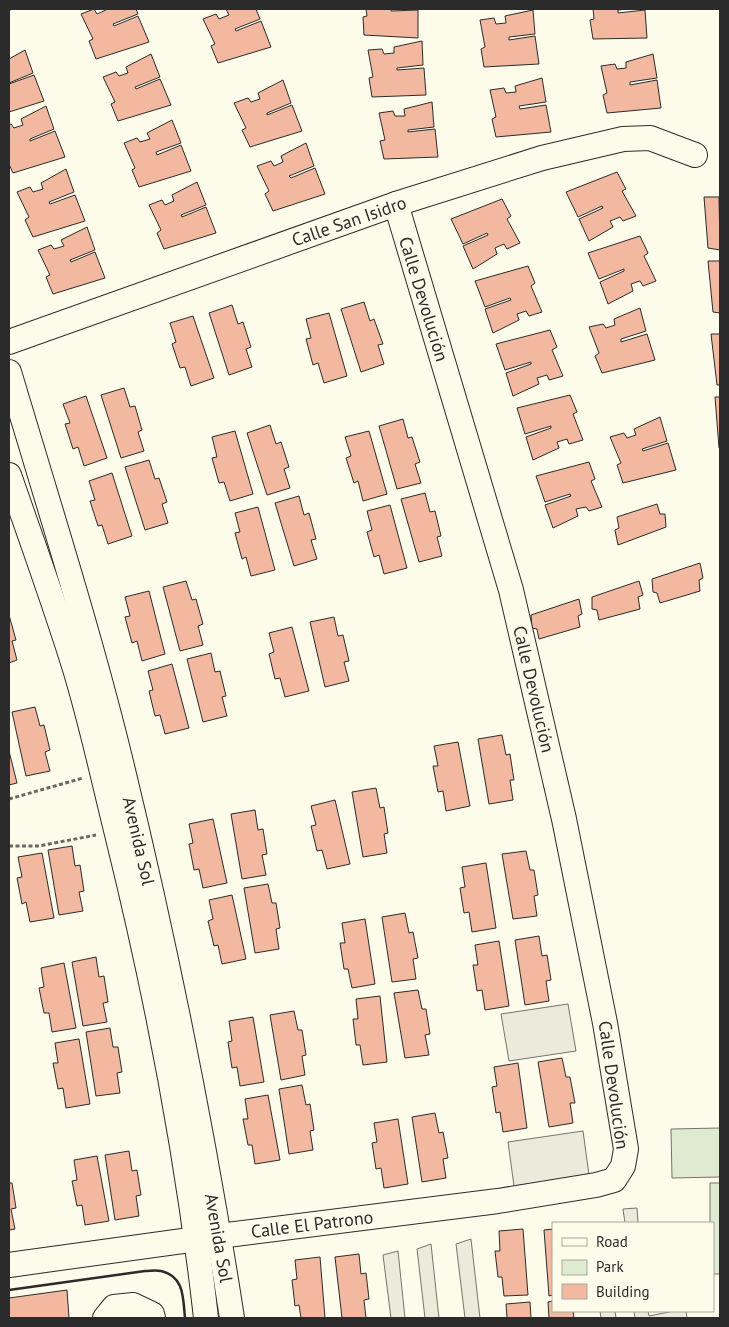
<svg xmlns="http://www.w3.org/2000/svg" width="729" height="1327" font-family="'PT Sans',sans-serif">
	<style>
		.green { fill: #deebd1; stroke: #74746e }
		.parking { fill: #eceadb; stroke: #74746e }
		.building { fill: #f2b8a0; stroke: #2b2b2b }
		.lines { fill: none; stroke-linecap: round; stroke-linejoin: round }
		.minor-casing { stroke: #2b2b2b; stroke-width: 26 }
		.path { stroke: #6a6964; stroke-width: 3; stroke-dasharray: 4 2.5; stroke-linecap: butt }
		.minor { stroke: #fdfbea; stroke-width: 24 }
		.wall { stroke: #2b2b2b; stroke-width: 2.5 }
		.labels { text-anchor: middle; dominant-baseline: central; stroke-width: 4; stroke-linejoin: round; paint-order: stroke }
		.street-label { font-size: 18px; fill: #2b2b2b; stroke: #fdfbea }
	</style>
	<rect width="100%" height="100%" fill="#fdfbea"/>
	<g class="green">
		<polygon points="720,1128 720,1177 672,1178 671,1129"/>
		<polygon points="710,1183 720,1183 720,1274 713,1274 713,1223 710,1223"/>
	</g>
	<g class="parking">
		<polygon points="568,1004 576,1051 509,1061 501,1014"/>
		<polygon points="583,1131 589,1175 514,1186 508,1142"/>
		<polygon points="637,1208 638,1223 625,1223 623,1209"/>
		<polygon points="471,1239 480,1318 465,1318 456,1244"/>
		<polygon points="431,1244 439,1318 425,1318 417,1249"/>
		<polygon points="398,1251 405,1318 391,1318 383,1255"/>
		<polygon points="600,1311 615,1311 616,1318 601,1318"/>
		<polygon points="634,1311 648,1311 649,1316 674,1311 686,1311 687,1318 635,1318"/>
	</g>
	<g class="building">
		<polygon points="94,9 97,14 106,10 106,9 136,9 138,14 113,24 114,26 138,16 149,42 96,59 89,41 93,39 81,14"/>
		<polygon points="226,9 256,9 260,19 235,29 236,31 261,21 271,47 218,63 211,46 215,44 203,19 216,14 219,19 229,15"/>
		<polygon points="366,9 391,9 391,11 418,10 418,38 364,35 363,17 367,16"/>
		<polygon points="593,9 630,9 618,10 618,13 645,10 647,38 593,39 590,20 594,19"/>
		<polygon points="533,10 535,34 509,37 509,40 535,36 539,64 484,67 481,49 485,47 480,20 494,18 496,24 506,23 505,16"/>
		<polygon points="422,41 423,65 397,68 397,70 424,68 426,95 372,97 369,78 373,77 368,50 382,49 384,54 394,53 394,47"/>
		<polygon points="25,50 33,73 9,83 9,59"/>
		<polygon points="151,54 160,77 135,87 136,89 160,79 171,105 118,121 111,104 115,102 103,77 116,72 119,76 128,73 126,67"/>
		<polygon points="653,54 657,78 630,82 630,85 657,80 661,108 607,113 603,95 607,93 601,66 615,64 617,69 626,68 626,62"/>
		<polygon points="34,75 44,101 9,112 9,84"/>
		<polygon points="542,78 546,102 519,106 520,109 546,105 551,132 496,137 492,119 496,117 490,90 504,88 506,93 516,92 515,86"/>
		<polygon points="283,80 291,103 267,113 267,115 292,105 302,131 250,147 242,130 246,128 234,103 248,98 251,102 260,99 258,93"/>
		<polygon points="432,102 434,127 408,130 408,132 435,129 438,157 384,159 380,141 385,140 379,113 393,111 395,116 405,116 404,109"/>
		<polygon points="46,106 54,129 30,139 30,141 55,131 65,157 13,173 9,164 9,125 11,124 14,128 23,125 21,119"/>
		<polygon points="172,120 181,143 156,152 157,155 181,145 191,171 139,187 132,170 135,168 124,143 137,138 140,142 150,139 147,133"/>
		<polygon points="306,143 314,166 289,176 291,178 315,168 325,194 273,211 265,194 269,191 257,166 271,161 274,166 283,162 281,156"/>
		<polygon points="66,169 74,192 49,202 50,204 75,195 85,221 33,237 25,220 29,217 17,192 30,187 33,192 43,189 41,183"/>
		<polygon points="617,172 626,189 622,191 636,216 623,221 620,217 610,221 613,227 589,241 579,219 603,208 602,206 578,217 566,192"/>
		<polygon points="197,182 206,205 181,215 182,217 206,207 216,233 164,249 157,233 161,230 149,205 162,200 165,205 174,201 172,195"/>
		<polygon points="704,197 719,197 720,250 708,248"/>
		<polygon points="502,199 511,216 507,219 520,243 507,249 504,244 495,248 497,254 473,269 463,246 488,235 487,233 463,244 451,219"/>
		<polygon points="87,227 95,250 70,260 71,262 95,252 105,278 53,294 46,277 50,275 38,250 51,245 54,249 64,246 61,240"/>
		<polygon points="640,236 648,253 644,256 656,281 643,286 640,281 631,284 633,291 608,304 600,282 624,271 624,269 599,279 588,253"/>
		<polygon points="708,261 720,261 720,313 713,312"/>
		<polygon points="528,266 535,283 531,286 542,312 529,316 526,311 517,314 519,320 493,333 485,309 511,300 510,298 485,307 475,281"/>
		<polygon points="364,302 370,321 374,319 383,344 378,345 384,364 361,372 341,309"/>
		<polygon points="232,305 238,324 243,322 251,347 246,349 252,367 229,375 209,313"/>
		<polygon points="640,308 646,331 621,339 621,342 647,334 655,360 602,373 595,356 599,353 589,327 603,324 606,328 615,325 614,319"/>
		<polygon points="329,313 347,376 324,383 318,363 313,365 306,339 311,338 306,319"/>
		<polygon points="193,316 214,378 191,386 185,367 180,368 172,344 176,342 170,323"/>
		<polygon points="550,330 557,347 552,350 563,376 549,380 547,375 537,378 539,384 513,396 506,373 531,364 531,362 505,370 496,344"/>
		<polygon points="711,334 720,334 720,385 717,385"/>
		<polygon points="124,388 130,407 135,406 142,430 138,432 144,451 121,458 101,395"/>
		<polygon points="570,395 577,412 573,414 583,440 569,444 567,439 557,442 559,448 533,460 526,437 551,428 551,426 525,434 517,408"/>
		<polygon points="86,396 107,458 84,466 78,447 73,449 65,424 70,423 63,404"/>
		<polygon points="715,397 720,397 720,448 719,448"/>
		<polygon points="660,417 667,441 642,449 643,451 668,443 676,470 623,483 617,465 621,463 610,437 624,433 627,438 636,435 634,429"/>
		<polygon points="403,419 408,438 412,437 420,462 415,464 421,483 397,489 379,426"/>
		<polygon points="270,425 276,444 281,442 289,467 284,469 290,488 267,495 247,433"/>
		<polygon points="235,431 253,494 230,501 224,482 219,483 212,458 217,457 212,437"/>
		<polygon points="369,431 387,494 363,501 358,481 354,483 346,458 351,456 345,437"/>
		<polygon points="149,460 155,479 159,478 167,502 162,504 168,523 145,530 125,467"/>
		<polygon points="589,462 595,479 591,481 602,507 589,511 586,507 576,509 578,516 553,528 545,505 571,496 570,494 545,502 536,476"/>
		<polygon points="112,473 132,536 108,544 102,525 98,526 90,501 95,500 89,481"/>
		<polygon points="425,493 430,512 435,511 441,536 437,537 442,556 419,562 401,499"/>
		<polygon points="299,496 304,515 309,513 316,539 311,540 317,559 294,566 275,503"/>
		<polygon points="657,504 660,514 665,514 666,527 618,545 615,530 619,528 617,517"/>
		<polygon points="390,505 407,568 384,574 379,555 374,557 367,532 372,530 367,511"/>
		<polygon points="258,507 275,570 251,576 246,557 242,559 235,533 240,532 235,513"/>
		<polygon points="700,563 703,578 699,580 700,591 660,603 657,593 653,592 652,579"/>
		<polygon points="186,581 192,600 196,599 203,624 198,626 203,645 180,651 163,587"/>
		<polygon points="639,581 643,595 638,597 640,609 599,620 597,610 592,609 592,597"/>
		<polygon points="149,591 165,654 142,661 137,641 132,643 125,617 130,616 125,597"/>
		<polygon points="579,599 582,614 578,616 580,627 539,639 537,629 532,628 531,615"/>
		<polygon points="9,615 16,640 12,641 17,660 9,663"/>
		<polygon points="334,617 338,636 343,635 349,661 344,662 349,681 325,687 310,622"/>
		<polygon points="292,627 309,691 285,697 280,678 275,679 269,654 274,652 269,633"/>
		<polygon points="211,653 215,672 220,671 226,696 222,697 227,716 203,722 187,659"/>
		<polygon points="172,664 189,728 165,734 160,715 155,716 149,691 153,690 148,671"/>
		<polygon points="35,707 40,726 44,725 50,750 45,752 50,771 26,776 12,712"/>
		<polygon points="502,735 506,755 510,754 514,780 510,780 513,800 489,804 478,739"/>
		<polygon points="458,742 470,806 446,811 443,791 438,792 433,766 438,766 434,746"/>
		<polygon points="9,751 17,783 9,785"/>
		<polygon points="376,788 380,808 384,807 388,833 384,834 387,853 363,857 352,792"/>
		<polygon points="335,800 350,864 327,869 322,850 317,851 311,826 316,825 311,806"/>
		<polygon points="255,810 258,830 263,829 267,854 262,855 266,875 242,879 231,814"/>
		<polygon points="213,819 227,883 203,888 199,869 194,870 189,844 193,843 189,824"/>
		<polygon points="72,846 75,866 80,865 84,891 79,892 83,911 59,915 48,850"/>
		<polygon points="526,851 530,870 534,870 538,895 534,896 537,916 513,919 502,854"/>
		<polygon points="42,853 54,918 30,922 26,902 22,904 17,878 22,877 18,857"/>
		<polygon points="486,863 496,928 472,932 469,912 464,913 460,888 465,887 462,867"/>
		<polygon points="268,884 272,903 276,903 280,928 276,929 279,949 255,953 244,888"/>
		<polygon points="232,895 246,959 222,964 218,945 214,946 208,921 213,919 209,900"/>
		<polygon points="405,913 409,933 413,932 418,958 413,959 416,979 392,982 382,917"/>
		<polygon points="365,919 375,984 352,988 348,969 344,969 340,943 345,943 342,923"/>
		<polygon points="539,936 542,956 547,955 551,980 546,981 549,1001 525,1005 515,940"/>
		<polygon points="499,941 509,1006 485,1010 482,990 477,991 473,965 478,965 475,945"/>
		<polygon points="96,957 99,977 104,976 108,1002 103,1003 107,1022 83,1026 72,962"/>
		<polygon points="64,963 76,1028 52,1032 49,1013 44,1013 39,988 44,987 41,968"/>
		<polygon points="418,990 422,1009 426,1009 430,1034 425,1035 429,1055 405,1058 394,993"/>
		<polygon points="380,996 387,1062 363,1065 360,1045 356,1045 353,1019 358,1019 356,999"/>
		<polygon points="294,1011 298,1030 302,1030 306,1055 302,1056 305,1075 281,1080 270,1015"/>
		<polygon points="253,1017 264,1082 240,1086 237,1067 232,1068 228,1042 232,1041 229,1021"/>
		<polygon points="110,1028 113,1047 118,1047 122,1072 117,1073 120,1093 96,1096 86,1032"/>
		<polygon points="79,1039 90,1104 66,1108 63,1088 58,1089 53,1063 58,1063 55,1043"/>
		<polygon points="562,1058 566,1077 570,1077 575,1103 570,1103 573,1123 549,1127 538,1062"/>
		<polygon points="518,1063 527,1128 503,1132 500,1112 496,1113 492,1087 497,1086 494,1067"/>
		<polygon points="302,1085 306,1105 310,1104 314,1130 310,1131 313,1150 289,1154 279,1089"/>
		<polygon points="268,1095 280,1160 255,1164 252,1145 248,1145 243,1119 248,1119 245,1099"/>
		<polygon points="435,1113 439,1133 443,1132 448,1158 443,1159 446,1178 422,1182 412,1117"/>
		<polygon points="398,1119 408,1184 384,1188 381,1168 376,1169 372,1143 377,1142 374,1123"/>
		<polygon points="129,1151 132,1171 137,1170 141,1195 136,1196 139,1216 115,1220 105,1155"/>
		<polygon points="97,1156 109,1221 85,1225 82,1205 77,1206 72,1181 77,1180 74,1160"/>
		<polygon points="9,1183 12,1183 16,1208 11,1209 15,1229 9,1230"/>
		<polygon points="523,1229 528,1295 504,1296 502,1277 498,1277 495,1251 500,1251 499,1231"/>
		<polygon points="553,1229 553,1295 549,1296 544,1230"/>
		<polygon points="359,1254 361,1274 366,1273 369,1299 364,1300 366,1318 342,1318 335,1257"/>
		<polygon points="320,1257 325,1318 301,1318 299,1305 295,1306 292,1280 297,1279 295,1260"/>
		<polygon points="67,1290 69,1318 9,1318 9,1298"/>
		<polygon points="553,1301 553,1311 573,1311 574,1318 549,1318 548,1302"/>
		<polygon points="530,1302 531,1318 507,1318 506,1304"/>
	</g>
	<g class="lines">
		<g class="minor-casing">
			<g id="minor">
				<polyline points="9,342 396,204 542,158 623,139 650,138 695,155"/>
				<path d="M9,372C47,500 88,628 120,758C165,943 203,1130 232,1318"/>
				<path d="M9,475C31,539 55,604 75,669C92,725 104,782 118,838C157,996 188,1157 206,1318"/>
				<polyline points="9,1265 219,1236 498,1201 596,1185 614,1180 623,1166 626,1149 605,1023 564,819 511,590 396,204"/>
				<polyline points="105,1318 114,1307 133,1305 152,1314 153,1318"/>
			</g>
		</g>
		<g class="path">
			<polyline points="9,799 83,778"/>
			<polyline points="9,846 39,846 96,835"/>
		</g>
		<use href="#minor" class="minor"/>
		<g class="wall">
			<polyline points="9,10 10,9"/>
			<path d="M9,1290L145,1271C150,1271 156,1270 161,1271C185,1276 183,1300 185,1318"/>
		</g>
	</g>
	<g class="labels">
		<g class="street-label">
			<text transform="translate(349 221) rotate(-19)">Calle San Isidro</text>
			<text transform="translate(424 299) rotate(73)">Calle Devolución</text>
			<text transform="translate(534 689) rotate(77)">Calle Devolución</text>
			<text transform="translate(139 841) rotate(77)">Avenida Sol</text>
			<text transform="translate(614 1085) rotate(82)">Calle Devolución</text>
			<text transform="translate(312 1224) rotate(-7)">Calle El Patrono</text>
			<text transform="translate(219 1238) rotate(80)">Avenida Sol</text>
		</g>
	</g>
	<rect width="729" height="1327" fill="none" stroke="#2b2b2b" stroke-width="20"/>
	<rect x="552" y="1222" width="162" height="90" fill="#fdfbea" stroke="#a9a89e"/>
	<rect x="562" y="1238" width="25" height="8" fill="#fdfbea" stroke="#a9a89e"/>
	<text x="596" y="1247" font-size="15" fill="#2b2b2b">Road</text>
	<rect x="562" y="1260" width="25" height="15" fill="#deebd1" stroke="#a9a89e"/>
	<text x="596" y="1272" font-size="15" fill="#2b2b2b">Park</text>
	<rect x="562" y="1284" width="25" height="15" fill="#f2b8a0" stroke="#a9a89e"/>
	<text x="596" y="1297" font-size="15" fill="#2b2b2b">Building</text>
</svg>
